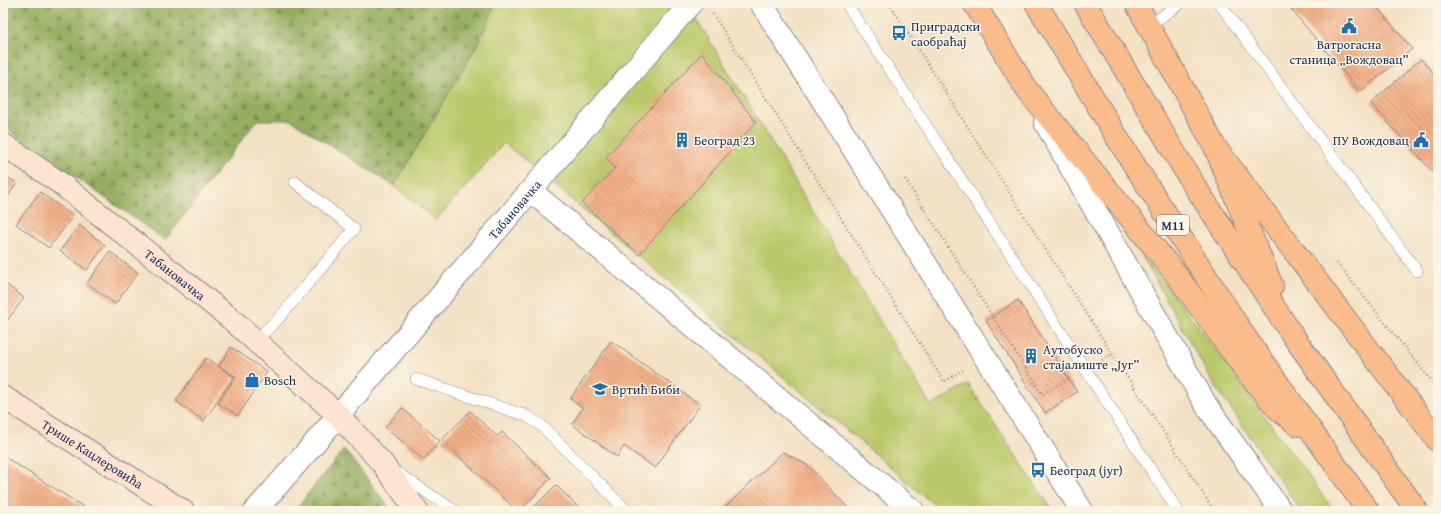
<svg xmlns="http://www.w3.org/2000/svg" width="1441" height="514" font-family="'Gentium Book Plus',serif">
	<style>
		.green { fill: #bbc96b; stroke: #6b7c64 }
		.forest { fill: url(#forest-firs); stroke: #586e5e }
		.building { fill: url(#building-back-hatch) }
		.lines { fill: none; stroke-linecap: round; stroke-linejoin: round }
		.lane-casing { stroke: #878890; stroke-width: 12 }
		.street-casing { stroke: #878890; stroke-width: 24 }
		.secondary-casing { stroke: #878890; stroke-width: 24 }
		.highway-casing { stroke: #878890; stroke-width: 24 }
		.path { stroke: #878890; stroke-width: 2.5; stroke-dasharray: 1 3; stroke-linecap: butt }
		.lane { stroke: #fff; stroke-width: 11 }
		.street { stroke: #fff; stroke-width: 22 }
		.secondary { stroke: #fde4d0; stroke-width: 22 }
		.highway { stroke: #f9bc8a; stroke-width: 22 }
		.labels { text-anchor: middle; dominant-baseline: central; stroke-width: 3; stroke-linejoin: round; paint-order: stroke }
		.shield { fill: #fcf5e5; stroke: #5e6a86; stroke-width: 1 }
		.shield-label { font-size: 12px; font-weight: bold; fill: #1b2f5e }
		.poi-label { font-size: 13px; fill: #1b2f5e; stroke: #fcf5e5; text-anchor: start }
		.street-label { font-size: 13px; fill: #1b2f5e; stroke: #fcf5e5 }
	</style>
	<defs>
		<pattern id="forest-firs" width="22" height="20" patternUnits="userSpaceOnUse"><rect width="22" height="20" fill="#94ad5f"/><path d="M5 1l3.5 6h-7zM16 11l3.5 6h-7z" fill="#788d52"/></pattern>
		<pattern id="building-back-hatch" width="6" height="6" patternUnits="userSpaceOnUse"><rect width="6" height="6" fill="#f3b187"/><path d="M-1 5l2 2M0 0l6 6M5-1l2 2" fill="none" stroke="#c49072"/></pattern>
	</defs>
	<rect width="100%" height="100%" fill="#fcf5e5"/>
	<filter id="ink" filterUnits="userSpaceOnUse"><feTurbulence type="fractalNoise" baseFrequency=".025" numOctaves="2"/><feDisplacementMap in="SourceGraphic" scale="8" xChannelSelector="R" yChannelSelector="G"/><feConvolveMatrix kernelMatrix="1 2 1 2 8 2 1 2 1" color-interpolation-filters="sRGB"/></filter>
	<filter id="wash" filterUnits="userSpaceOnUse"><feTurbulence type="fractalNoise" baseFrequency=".012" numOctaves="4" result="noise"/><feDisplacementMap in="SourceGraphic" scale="16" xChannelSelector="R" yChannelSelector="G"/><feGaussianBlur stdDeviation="0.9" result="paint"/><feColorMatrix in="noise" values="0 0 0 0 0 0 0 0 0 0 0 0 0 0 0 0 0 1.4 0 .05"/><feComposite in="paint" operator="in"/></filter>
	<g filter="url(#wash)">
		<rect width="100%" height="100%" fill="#f3e1c3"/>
		<g class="green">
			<polygon points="496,3 687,3 931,406 968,384 1053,511 941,511 874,453 504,143 436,220 394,186 477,45 494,8"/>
			<polygon points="1143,257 1214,347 1334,511 1301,511 1210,378"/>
		</g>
		<g class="forest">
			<polygon points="3,3 496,3 494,8 477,45 394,186 291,120 257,120 165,240 3,126"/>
			<polygon points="344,449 392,511 294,511"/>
		</g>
		<g id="blocks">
			<g class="building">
				<polygon points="1286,3 1373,3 1412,49 1360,92"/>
				<polygon points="702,53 756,122 639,255 582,203 615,168 606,157"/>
				<polygon points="1421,59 1438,78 1438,178 1371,103"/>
				<polygon points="3,174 17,183 3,203"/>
				<polygon points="40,192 73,216 49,248 16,224"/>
				<polygon points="79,225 105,245 87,270 60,251"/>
				<polygon points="110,252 138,273 115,304 87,283"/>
				<polygon points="3,282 24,298 3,326"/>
				<polygon points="1018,300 1077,392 1045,413 986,321"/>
				<polygon points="611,341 700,405 655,468 624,446 617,457 572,424 583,408 570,399"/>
				<polygon points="231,347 267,372 238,416 218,403 236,377 219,366"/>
				<polygon points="206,358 234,377 204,421 176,401"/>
				<polygon points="402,408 440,441 424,460 385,427"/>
				<polygon points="470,411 497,436 502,432 551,478 520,511 517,511 442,440"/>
				<polygon points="783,452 807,465 851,511 721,511"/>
				<polygon points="3,456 38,478 90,511 3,511"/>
				<polygon points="556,485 582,511 530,511"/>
			</g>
		</g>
	</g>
	<g filter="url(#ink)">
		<use href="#blocks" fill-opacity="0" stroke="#878890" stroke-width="1"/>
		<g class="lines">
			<g class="lane-casing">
				<g id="lane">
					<polyline points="846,3 1178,511"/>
					<polyline points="1219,3 1417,271"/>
					<polyline points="1148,26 1181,3"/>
					<polyline points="255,341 279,318 354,229 295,182"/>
					<polyline points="416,379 527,416 541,425 627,511"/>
					<polyline points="396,472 455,511"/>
				</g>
			</g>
			<g class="street-casing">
				<g id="street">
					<polyline points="761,3 1082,511"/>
					<polyline points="1045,122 1206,405 1281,511"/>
					<polyline points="531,191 913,511"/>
					<path id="s1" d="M255,511L312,446L691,3"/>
				</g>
			</g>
			<g class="secondary-casing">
				<g id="secondary">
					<path id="s2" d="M3,144L60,183L230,318L338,415L382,463L417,511"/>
					<path id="s3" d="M3,397L183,511"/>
				</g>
			</g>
			<g class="highway-casing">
				<g id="highway">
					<polyline points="974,3 1027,90 1175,273 1249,375 1278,409 1298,425"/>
					<polyline points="1036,3 1124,149 1245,337 1368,511"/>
					<polyline points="1085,3 1192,182 1291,333 1417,511"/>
					<polyline points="1136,3 1215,147 1272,286"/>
					<polyline points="1215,147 1438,441"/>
				</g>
			</g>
			<g class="path">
				<polyline points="889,3 1112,354 1165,434 1214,511"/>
				<polyline points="713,14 944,382 963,370"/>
				<polyline points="905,179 1042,394 1068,379"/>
				<polyline points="1337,263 1438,389"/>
				<polyline points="1102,360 1112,354"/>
			</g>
			<use href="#lane" class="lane"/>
			<use href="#street" class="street"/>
			<use href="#secondary" class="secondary"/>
			<use href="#highway" class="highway"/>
		</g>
	</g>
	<defs>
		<g id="civic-bare" transform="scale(1.2)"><path d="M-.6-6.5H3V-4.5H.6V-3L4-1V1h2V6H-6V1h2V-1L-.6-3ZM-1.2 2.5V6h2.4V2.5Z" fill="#1f6fb2" stroke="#fcf5e5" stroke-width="2.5" paint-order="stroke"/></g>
		<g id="bus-bare" transform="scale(1.2)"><path d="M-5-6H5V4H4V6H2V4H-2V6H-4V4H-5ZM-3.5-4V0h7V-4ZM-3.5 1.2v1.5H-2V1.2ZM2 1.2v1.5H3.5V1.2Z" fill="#1f6fb2" stroke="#fcf5e5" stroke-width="2.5" paint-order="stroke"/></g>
		<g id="building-bare" transform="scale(1.2)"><path d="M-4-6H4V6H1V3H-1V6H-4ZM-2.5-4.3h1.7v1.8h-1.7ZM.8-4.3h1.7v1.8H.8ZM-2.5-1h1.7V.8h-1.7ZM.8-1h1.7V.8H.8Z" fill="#1f6fb2" stroke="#fcf5e5" stroke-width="2.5" paint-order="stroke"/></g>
		<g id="shop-bare" transform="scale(1.2)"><path d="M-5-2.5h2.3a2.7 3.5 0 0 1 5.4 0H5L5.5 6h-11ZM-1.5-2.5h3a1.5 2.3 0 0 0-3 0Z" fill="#1f6fb2" stroke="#fcf5e5" stroke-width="2.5" paint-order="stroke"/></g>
		<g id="school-bare" transform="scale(1.2)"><path d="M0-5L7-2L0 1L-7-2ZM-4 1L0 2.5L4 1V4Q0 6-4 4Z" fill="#1f6fb2" stroke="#fcf5e5" stroke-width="2.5" paint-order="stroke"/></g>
	</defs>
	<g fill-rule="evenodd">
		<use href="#civic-bare" x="1349" y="26"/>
		<use href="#bus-bare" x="899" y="33"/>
		<use href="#building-bare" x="682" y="140"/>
		<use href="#civic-bare" x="1421" y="140"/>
		<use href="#building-bare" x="1031" y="356"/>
		<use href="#shop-bare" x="252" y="380"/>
		<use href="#school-bare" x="600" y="389"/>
		<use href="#bus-bare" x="1038" y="470"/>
	</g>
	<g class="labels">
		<rect class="shield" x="1157" y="215" width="32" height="20" rx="3"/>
		<g class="shield-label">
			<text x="1173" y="225">M11</text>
		</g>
		<g class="poi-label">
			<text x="911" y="26">Приградски<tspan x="911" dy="15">саобраћај</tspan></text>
			<text x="1349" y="44" text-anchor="middle">Ватрогасна<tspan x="1349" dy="15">станица „Вождовац”</tspan></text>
			<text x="694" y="140">Београд 23</text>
			<text x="1409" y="140" text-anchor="end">ПУ Вождовац</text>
			<text x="1043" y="349">Аутобуско<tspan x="1043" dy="15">стајалиште „Југ”</tspan></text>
			<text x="264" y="380">Bosch</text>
			<text x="612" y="389">Вртић Биби</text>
			<text x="1050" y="470">Београд (југ)</text>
		</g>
		<g class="street-label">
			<text stroke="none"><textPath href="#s1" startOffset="398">Табановачка</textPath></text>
			<text stroke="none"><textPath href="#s2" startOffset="216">Табановачка</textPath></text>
			<text stroke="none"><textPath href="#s3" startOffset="106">Трише Кацлеровића</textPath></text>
		</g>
	</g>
	<rect width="1441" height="514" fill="none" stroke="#fcf5e5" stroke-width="16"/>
</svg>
